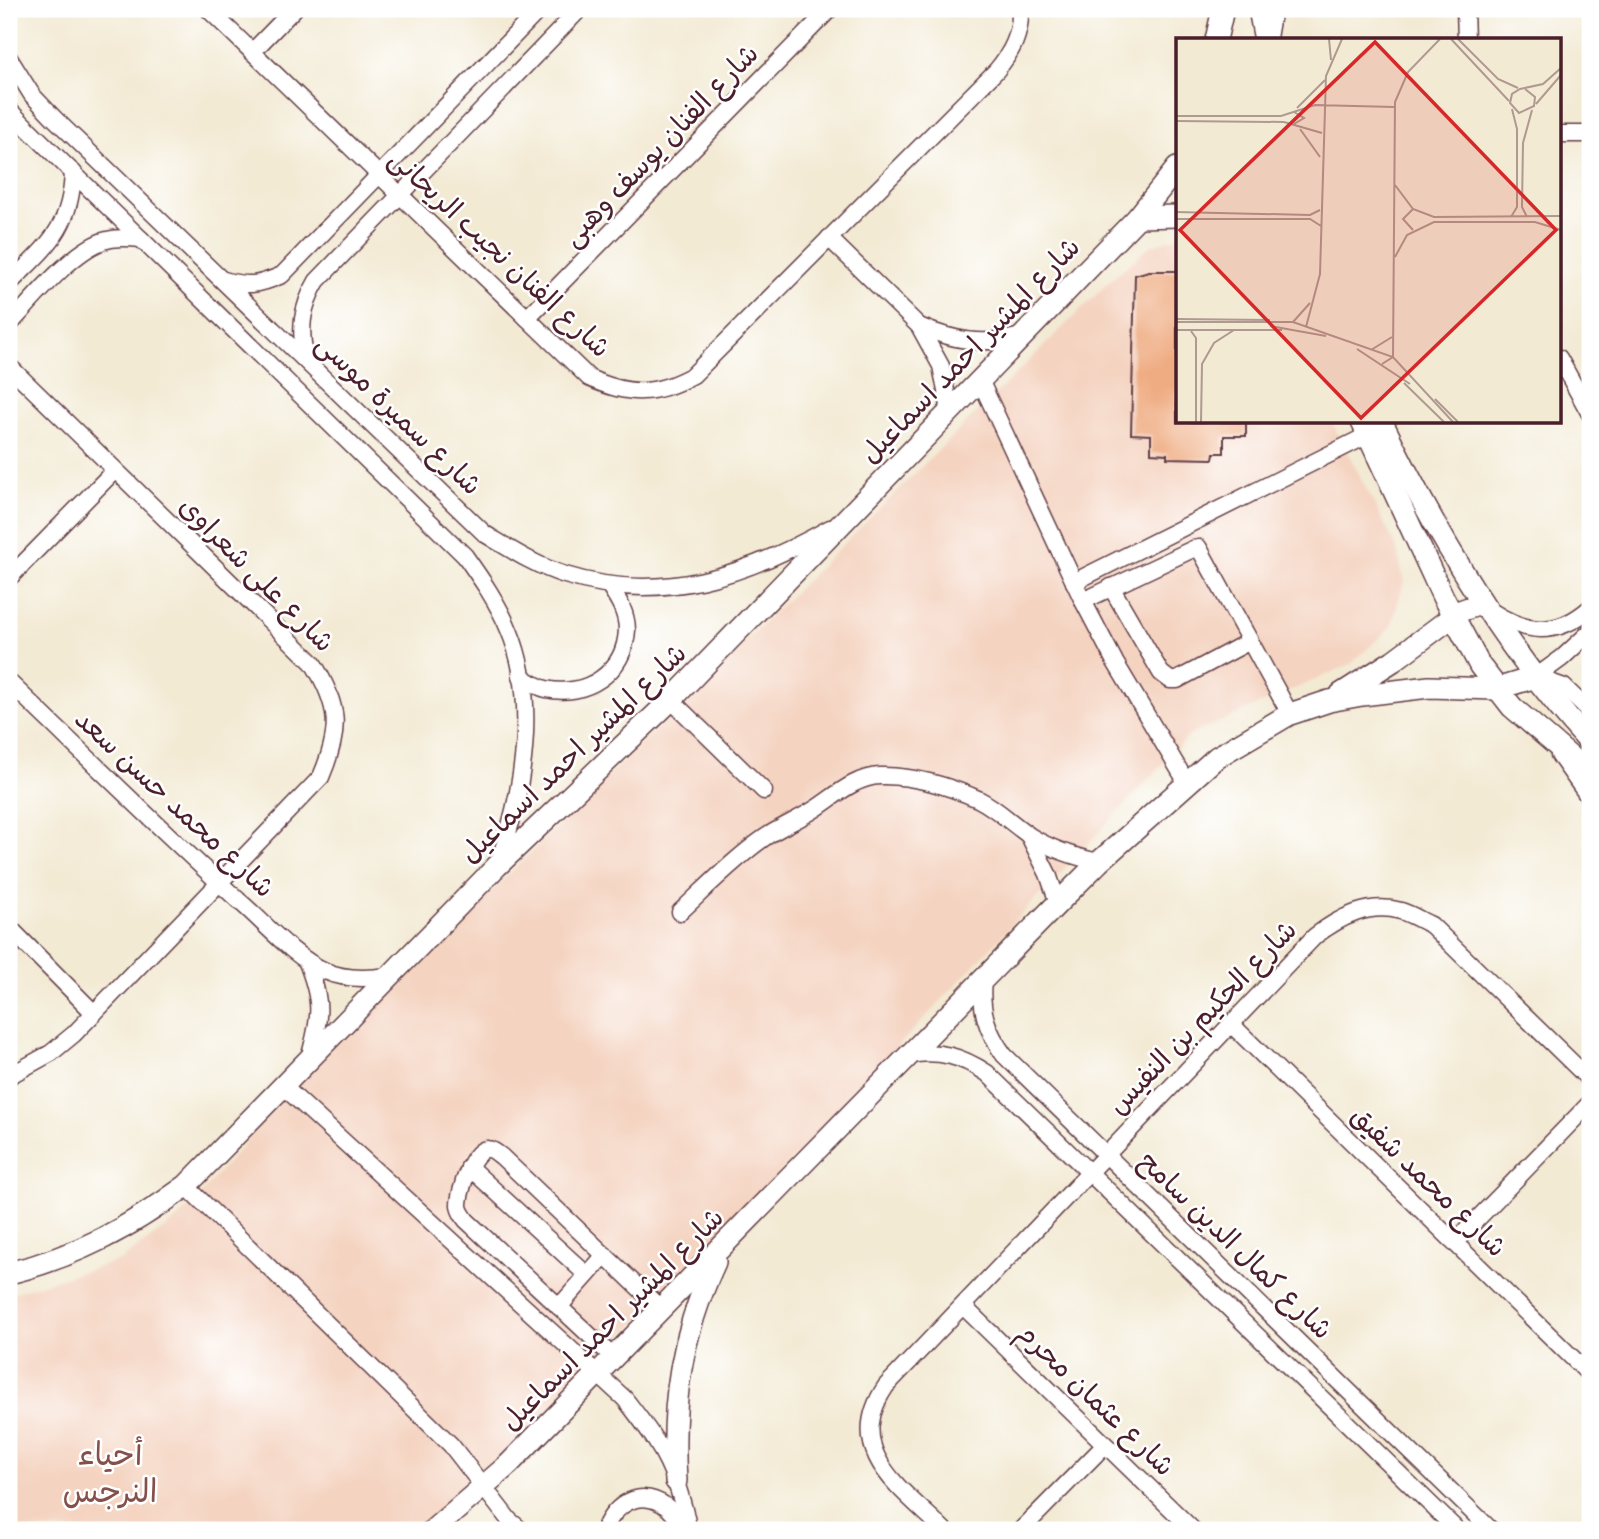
<svg xmlns="http://www.w3.org/2000/svg" width="1599" height="1539" font-family="Caveat,'Playpen Sans Arabic',sans-serif">
	<style>
		.built { fill: #f4d3c0 }
		.building { fill: #efac82 }
		.lines { fill: none; stroke-linecap: round; stroke-linejoin: round }
		.minor-casing { stroke: #633d44; stroke-width: 19 }
		.major-casing { stroke: #633d44; stroke-width: 24 }
		.minor { stroke: #fff; stroke-width: 16 }
		.major { stroke: #fff; stroke-width: 21 }
		.labels { text-anchor: middle; dominant-baseline: central; stroke-width: 5; stroke-linejoin: round; paint-order: stroke }
		.street-label { font-size: 28px; fill: #4a1f2b; stroke: #fff }
		.quarter-label { font-size: 32px; fill: #845049; stroke: #fff }
		.inset-road { fill: none; stroke: #af9990; stroke-width: 2 }
		.view { fill: #d62828; fill-opacity: 0.15; stroke: #d62828; stroke-width: 3.5 }
		.inset-edge { fill: none; stroke: #4a1f2b; stroke-width: 3.5 }
	</style>
	<rect width="100%" height="100%" fill="#fff"/>
	<filter id="ink" filterUnits="userSpaceOnUse"><feTurbulence type="fractalNoise" baseFrequency=".0143" numOctaves="2"/><feDisplacementMap in="SourceGraphic" scale="14" xChannelSelector="R" yChannelSelector="G"/><feConvolveMatrix kernelMatrix="1 2 1 2 8 2 1 2 1" color-interpolation-filters="sRGB"/></filter>
	<filter id="wash" filterUnits="userSpaceOnUse"><feTurbulence type="fractalNoise" baseFrequency=".00686" numOctaves="4" result="noise"/><feDisplacementMap in="SourceGraphic" scale="28" xChannelSelector="R" yChannelSelector="G"/><feGaussianBlur stdDeviation="1.57" result="paint"/><feColorMatrix in="noise" values="0 0 0 0 0 0 0 0 0 0 0 0 0 0 0 0 0 1.4 0 .05"/><feComposite in="paint" operator="in"/></filter>
	<g filter="url(#wash)">
		<rect width="100%" height="100%" fill="#f3ead4"/>
		<polygon class="built" points="1177,237 1177,422 1332,422 1397,548 1404,582 1391,627 1351,664 1190,735 680,1279 474,1485 422,1530 9,1530 9,1294 121,1260 180,1217 297,1083 1112,279 1150,246"/>
		<g id="blocks">
			<polygon class="building" points="1149,271 1177,271 1177,422 1246,422 1246,436 1224,436 1224,453 1214,453 1213,459 1167,458 1167,454 1151,453 1151,435 1131,434 1135,275"/>
		</g>
	</g>
	<g filter="url(#ink)">
		<use href="#blocks" fill-opacity="0" stroke="#633d44" stroke-width="2"/>
		<g class="lines">
			<g class="minor-casing">
				<g id="minor">
					<path d="M208,9L589,378C629,396 655,396 693,375L996,71C1012,52 1021,35 1020,9"/>
					<polyline points="1465,9 1466,40"/>
					<polyline points="1268,38 1273,9"/>
					<polyline points="252,52 294,9"/>
					<path d="M9,58L32,95L55,119L485,534C510,549 536,566 565,575C661,605 747,575 830,528"/>
					<path d="M9,110L465,556C482,580 498,603 509,630C539,701 523,794 498,864"/>
					<polyline points="1559,134 1590,134"/>
					<polyline points="829,238 919,326 941,366 950,411"/>
					<path d="M224,280C248,287 259,285 282,275L540,9"/>
					<path d="M9,284C46,246 71,230 73,172"/>
					<polyline points="527,318 830,9"/>
					<path d="M9,325C34,299 70,253 103,241C115,237 128,238 141,239"/>
					<path d="M919,326C954,341 984,346 1022,336"/>
					<polyline points="1559,358 1590,414"/>
					<path d="M306,361C299,330 301,308 317,281L580,9"/>
					<path d="M9,366L313,663C340,707 341,730 321,777L74,1034L51,1053L9,1076"/>
					<polyline points="980,380 1083,601 1115,662 1187,783"/>
					<polyline points="9,578 115,470"/>
					<polyline points="1074,582 1368,435"/>
					<polyline points="1111,587 1161,673 1170,680 1177,680 1250,641"/>
					<polyline points="1083,601 1193,549 1199,548 1290,714"/>
					<path d="M1491,611C1526,634 1557,637 1590,608"/>
					<path d="M521,676C529,681 537,687 546,689C585,698 625,673 627,630C627,613 618,599 609,585"/>
					<polyline points="1536,677 1562,658 1590,632"/>
					<polyline points="1536,677 1564,687 1590,712"/>
					<path d="M9,682C85,755 160,829 238,900C265,923 292,956 325,971C345,980 367,979 388,976"/>
					<polyline points="671,700 764,791"/>
					<polyline points="1559,755 1590,799"/>
					<polyline points="1029,836 1048,874 1058,903"/>
					<path d="M680,912C707,887 734,859 764,838C780,827 798,820 815,809C835,796 855,777 880,776C912,775 949,786 978,799C998,809 1012,824 1030,836C1051,849 1075,857 1099,862"/>
					<polyline points="9,927 94,1013"/>
					<path d="M306,960C323,1002 321,1016 309,1059"/>
					<path d="M983,979C980,1009 986,1030 1004,1055L1491,1530"/>
					<polyline points="1231,1024 1590,1375"/>
					<path d="M909,1055C940,1050 961,1056 987,1073L1457,1530"/>
					<path d="M284,1087L625,1399C645,1425 666,1451 676,1483C682,1498 685,1514 689,1530"/>
					<polyline points="469,1167 587,1275"/>
					<polyline points="186,1186 451,1445 509,1520 521,1530"/>
					<polyline points="1454,1243 1590,1103"/>
					<polyline points="963,1306 1193,1530"/>
					<polyline points="559,1307 605,1255"/>
					<path d="M613,1357L466,1220C463,1215 459,1211 459,1205C459,1192 472,1148 488,1149C493,1149 498,1154 502,1157L661,1309"/>
					<path d="M604,1530C615,1504 640,1487 667,1507C674,1513 680,1522 686,1528"/>
					<path d="M944,1530C901,1488 842,1451 886,1386L1315,936C1340,917 1369,902 1401,911C1411,914 1422,921 1431,925L1590,1080"/>
					<polyline points="1021,1530 1105,1445"/>
				</g>
			</g>
			<g class="major-casing">
				<g id="major">
					<polyline points="1259,9 1265,40"/>
					<polyline points="1216,40 1223,9"/>
					<polyline points="1138,217 1177,216"/>
					<polyline points="1362,422 1443,597 1480,666 1512,707 1590,774"/>
					<path d="M1382,422C1437,537 1504,648 1590,743"/>
					<polyline points="1341,694 1393,661 1460,611 1477,605 1486,608"/>
					<path d="M9,1273C77,1256 129,1228 186,1186L497,866L671,700L1138,217L1177,168"/>
					<path d="M676,1481C671,1401 681,1336 715,1262"/>
					<polyline points="433,1530 508,1465 1058,903 1099,862 1217,757 1290,714 1329,701 1362,695 1429,687 1496,689 1536,677"/>
				</g>
			</g>
			<use href="#minor" class="minor"/>
			<use href="#major" class="major"/>
		</g>
	</g>
	<g class="labels">
		<g class="street-label">
			<text transform="translate(660 145) rotate(-46)">شارع الفنان يوسف وهبى</text>
			<text transform="translate(500 253) rotate(43)">شارع الفنان نجيب الريحانى</text>
			<text transform="translate(970 350) rotate(-46)">شارع المشير احمد اسماعيل</text>
			<text transform="translate(399 414) rotate(44)">شارع سميرة موسى</text>
			<text transform="translate(257 574) rotate(45)">شارع على شعراوى</text>
			<text transform="translate(573 753) rotate(-44)">شارع المشير احمد اسماعيل</text>
			<text transform="translate(175 803) rotate(43)">شارع محمد حسن سعد</text>
			<text transform="translate(1202 1017) rotate(-46)">شارع الحكيم بن النفيس</text>
			<text transform="translate(1429 1181) rotate(44)">شارع محمد شفيق</text>
			<text transform="translate(1236 1245) rotate(44)">شارع كمال الدين سامح</text>
			<text transform="translate(612 1319) rotate(-45)">شارع المشير احمد اسماعيل</text>
			<text transform="translate(1096 1399) rotate(44)">شارع عثمان محرم</text>
		</g>
		<g class="quarter-label">
			<text x="110" y="1454">أحياء<tspan x="110" dy="37">النرجس</tspan></text>
		</g>
	</g>
	<g transform="translate(1176 38)">
		<rect width="385" height="385" fill="#f3ead4"/>
		<path class="inset-road" d="M153,1L155,22M275,1L333,63M282,1L322,41L342,50M349,51L359,59L358,68L343,75L334,65L336,56L344,51L367,46L385,30M360,66L385,37M121,70L149,42M118,74L128,80L118,86M0,78H105L139,67L218,69M0,83L108,84L146,95M124,91L144,119M219,147L237,171L258,179L385,178M237,171L227,181L237,192M0,174L134,177L144,172M335,179L341,169V91L336,71M351,179L346,169L347,105L356,72M0,181H134L145,188M219,219L231,197L258,184H359L385,192M0,281L94,282M0,284H117L217,319L277,384M117,284L134,265M94,288L150,298M130,289L144,236L150,38L166,1M0,292H106M15,293L20,300V384M181,311L234,346M195,312L216,299M206,326L217,319L219,64L232,34L264,1M228,345L268,384M259,361L282,384M25,384L26,326L38,305L58,292"/>
		<path class="view" d="M199,4L380,192L185,380L4,192Z"/>
		<rect width="385" height="385" class="inset-edge"/>
	</g>
	<rect width="1599" height="1539" fill="none" stroke="#fff" stroke-width="35"/>
</svg>
